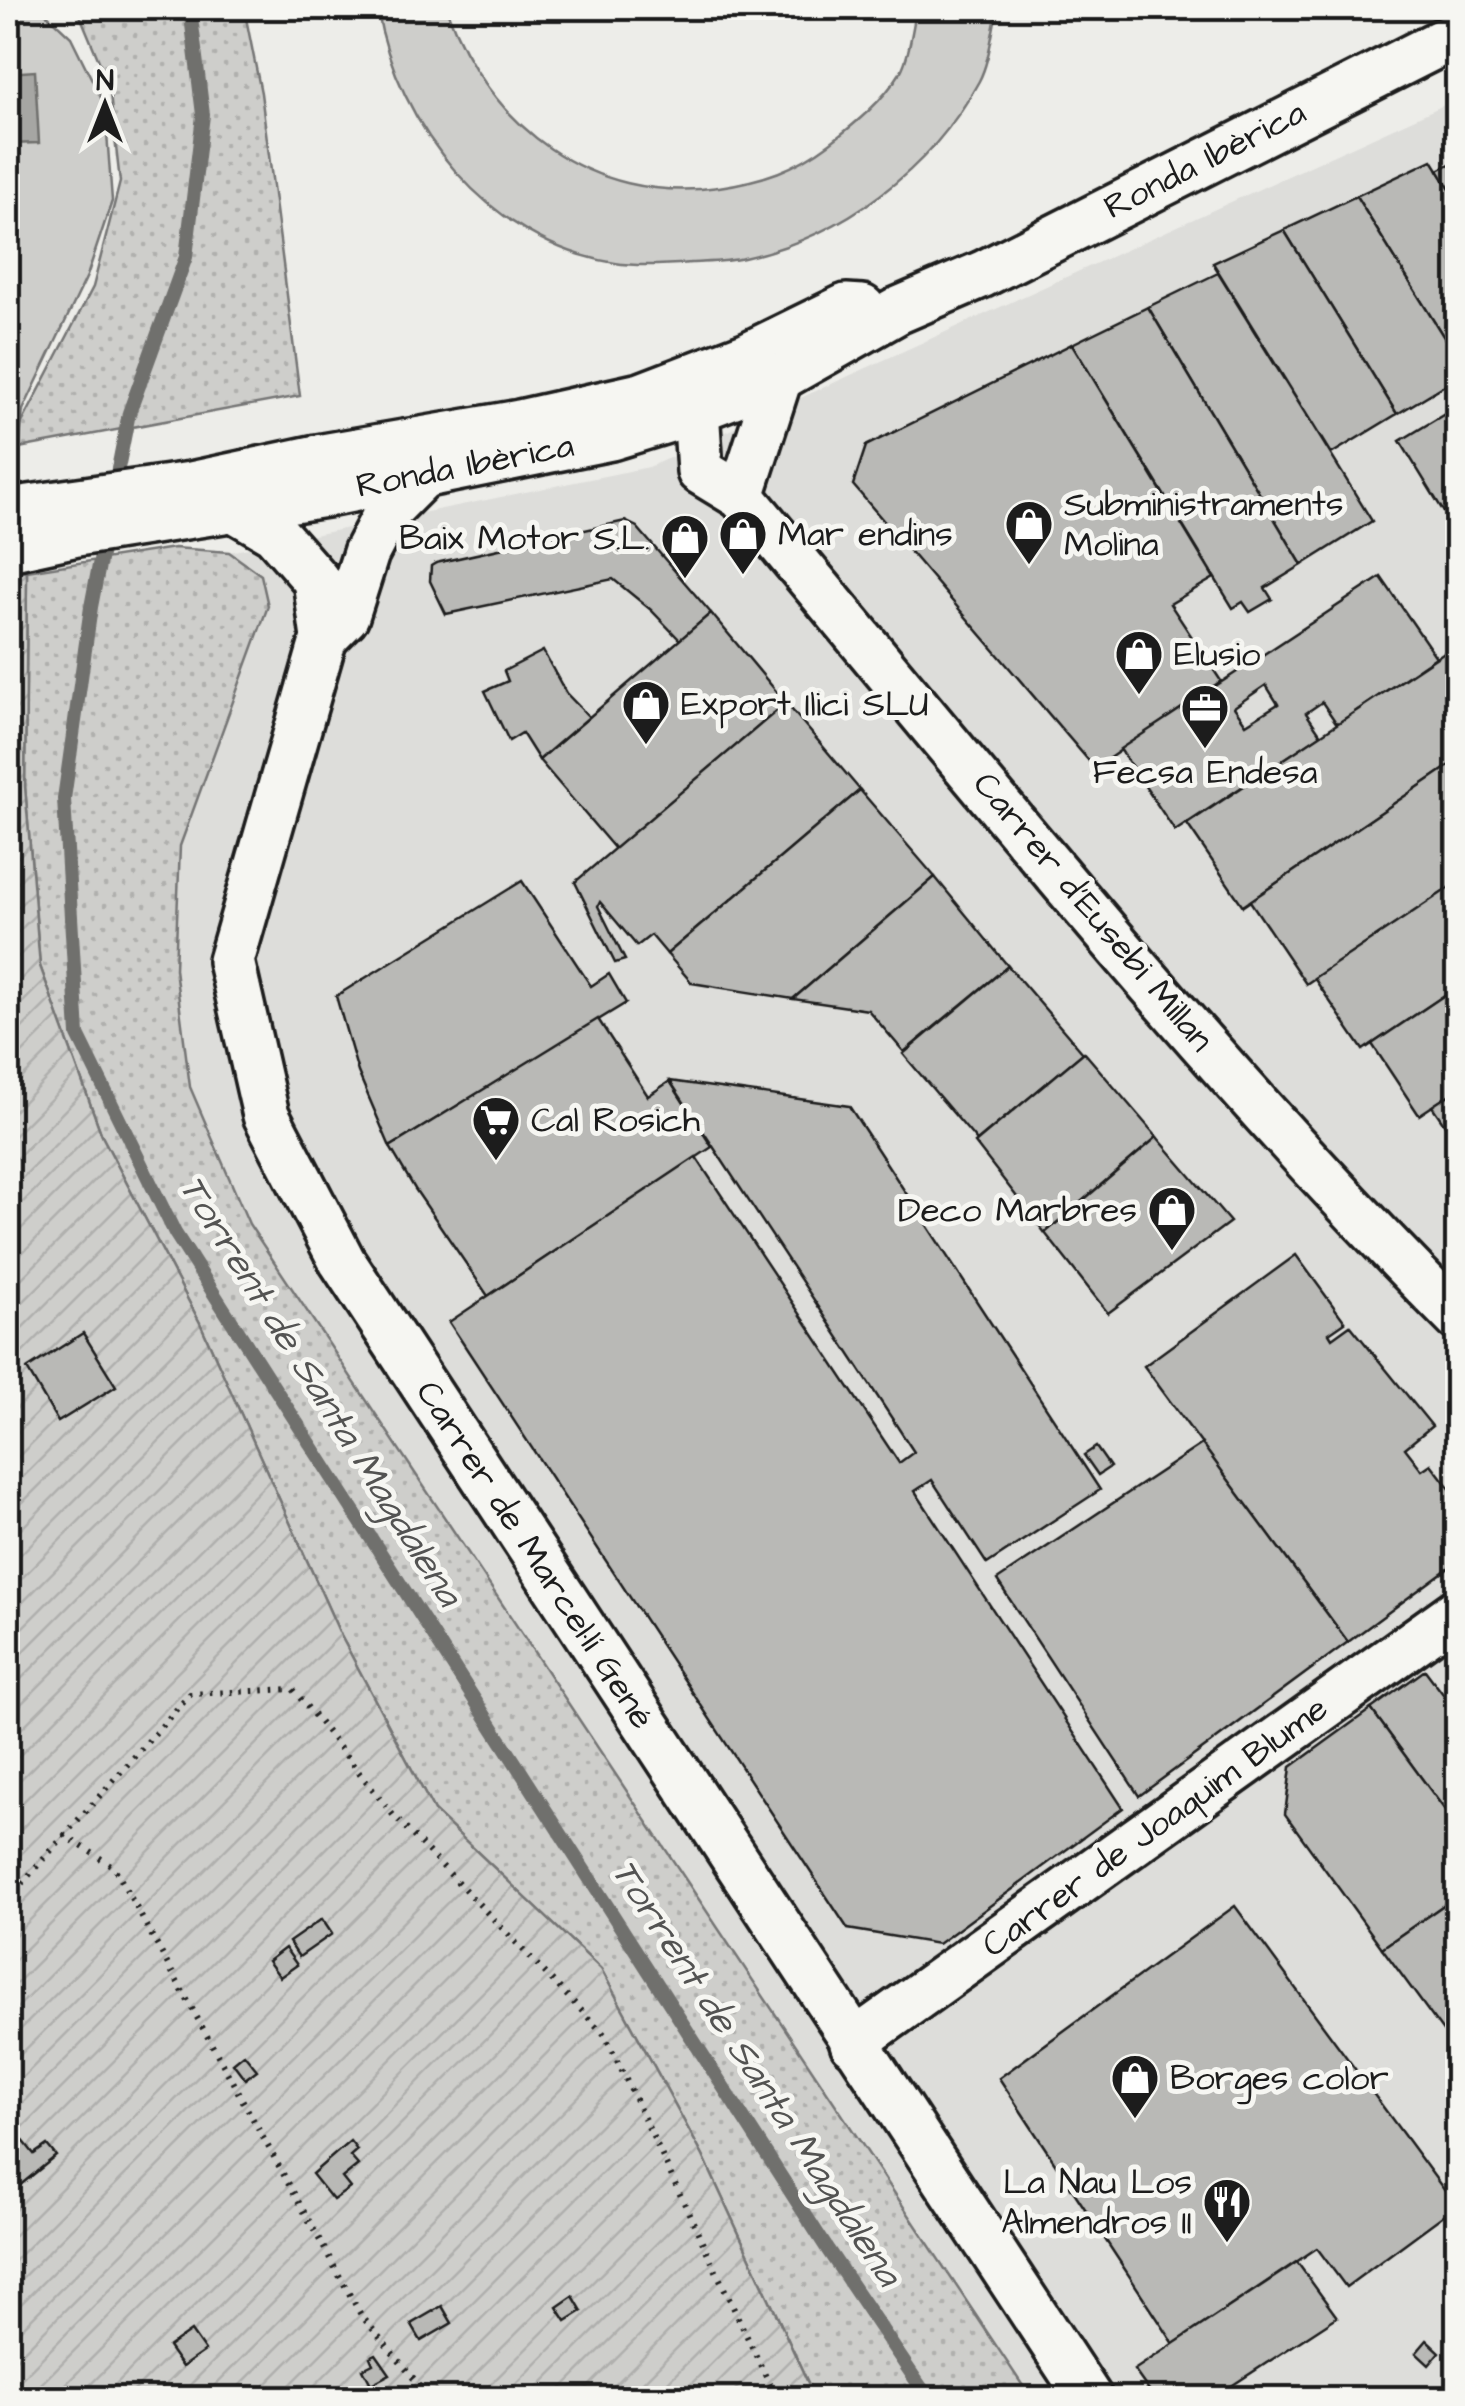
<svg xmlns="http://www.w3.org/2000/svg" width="1465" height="2406" font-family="'Architects Daughter',sans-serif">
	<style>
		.built { fill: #ddddda }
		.grass { fill: url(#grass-dots); stroke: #757574; stroke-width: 2.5 }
		.park { fill: #cececb; stroke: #757574; stroke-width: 2.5 }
		.garden { fill: url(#garden-furrows); stroke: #757574; stroke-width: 2.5 }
		.water { fill: #a6a6a3; stroke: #6f6f6d; stroke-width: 2.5 }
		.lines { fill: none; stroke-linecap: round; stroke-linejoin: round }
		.stream { stroke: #6f6f6d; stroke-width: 14 }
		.building { fill: #b9b9b6; stroke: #1c1c1c; stroke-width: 2.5; fill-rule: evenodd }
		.minor-casing { stroke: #1c1c1c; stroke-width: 52 }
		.path { stroke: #1c1c1c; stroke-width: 6; stroke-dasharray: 2.5 8; stroke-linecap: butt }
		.minor { stroke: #f6f6f2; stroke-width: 45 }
		.labels { text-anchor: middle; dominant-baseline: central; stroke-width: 10; stroke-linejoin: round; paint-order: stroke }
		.street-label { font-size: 35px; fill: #1c1c1c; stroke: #f6f6f2 }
		.poi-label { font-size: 35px; fill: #1c1c1c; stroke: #f6f6f2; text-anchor: start }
		.water-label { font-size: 38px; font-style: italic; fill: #535352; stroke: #f6f6f2 }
	</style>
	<defs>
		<pattern id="grass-dots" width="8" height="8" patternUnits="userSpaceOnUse" patternTransform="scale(2.5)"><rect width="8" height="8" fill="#cececb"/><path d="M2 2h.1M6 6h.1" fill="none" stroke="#b0b0ae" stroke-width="1.8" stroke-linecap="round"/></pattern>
		<pattern id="garden-furrows" width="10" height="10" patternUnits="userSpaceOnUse" patternTransform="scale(2.5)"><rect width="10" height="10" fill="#cececb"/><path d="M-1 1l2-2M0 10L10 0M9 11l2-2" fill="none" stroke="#b0b0ae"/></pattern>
	</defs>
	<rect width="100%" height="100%" fill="#edede9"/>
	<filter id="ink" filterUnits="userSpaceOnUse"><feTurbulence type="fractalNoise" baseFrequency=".01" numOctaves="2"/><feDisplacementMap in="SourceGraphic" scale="20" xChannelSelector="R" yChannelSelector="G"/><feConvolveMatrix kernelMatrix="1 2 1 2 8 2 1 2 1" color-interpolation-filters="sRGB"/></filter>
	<g filter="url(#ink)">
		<polygon class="built" points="1457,99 1457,2398 1031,2398 249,1224 190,1087 175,969 180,846 268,606 261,575 229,552 649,467"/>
		<g class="grass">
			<polygon points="77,8 244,8 261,93 300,396 8,450 93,287 120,182 109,85"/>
			<polygon points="174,548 229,552 261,575 268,606 180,846 175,969 190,1087 249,1224 1031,2398 815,2398 703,2156 601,1969 434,1811 341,1636 200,1323 102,1136 40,966 25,786 27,571"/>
		</g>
		<g class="park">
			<polygon points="8,8 40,8 71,37 105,106 112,201 87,276 23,410 17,468 8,469"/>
			<path d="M377,8H446C489,126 590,205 719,187C764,180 794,170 830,143C856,123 883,101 900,73C910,55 912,28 917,8H998C992,30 990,60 979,81C931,170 842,237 744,258C727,262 708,262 691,263C667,265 639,267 615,263C490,243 398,128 377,8Z"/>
		</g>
		<polygon class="garden" points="27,571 25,786 40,966 102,1136 200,1323 341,1636 434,1811 601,1969 703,2156 815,2398 8,2398 8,575"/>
		<polygon class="water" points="35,71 39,143 8,144 8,73"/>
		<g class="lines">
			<g class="stream">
				<polyline points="114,489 129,413 186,257 203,115 190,8"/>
				<polyline points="105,534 91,607 64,799 78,1035 175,1233 828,2250 928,2398"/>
			</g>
		</g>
		<g class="building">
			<polygon points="1432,160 1458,202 1458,360 1356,196"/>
			<polygon points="1458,160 1458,202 1438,170"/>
			<polygon points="1356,196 1458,360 1458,377 1397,414 1284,230"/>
			<polygon points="1284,230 1397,414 1331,454 1213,263"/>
			<polygon points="1218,273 1372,521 1302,565 1148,307"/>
			<polygon points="1148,307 1302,565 1265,588 1272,599 1250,612 1243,602 1233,608 1072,344"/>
			<polygon points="1072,344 1214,578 1170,604 1221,681 1095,768 853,485 866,446"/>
			<polygon points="1458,406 1458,506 1445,514 1400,441"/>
			<polygon points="625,521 637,527 711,613 680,640 651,610 613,579 446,614 430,581 431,566 436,563"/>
			<path d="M1381,577L1436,657L1337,724L1322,702L1306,713L1321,735L1175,831L1120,749ZM1266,685L1278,704L1246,724L1234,707Z"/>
			<polygon points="711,613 786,703 615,849 539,760"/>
			<polygon points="1452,647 1458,656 1458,688 1455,690 1458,694 1458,760 1243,906 1187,824"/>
			<polygon points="543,651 566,693 589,717 539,760 522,733 509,741 485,691 508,681 504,671"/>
			<polygon points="786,703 860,790 667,954 651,935 637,946 600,902 598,906 625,960 615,963 575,882"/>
			<polygon points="1458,760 1458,882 1306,984 1250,901"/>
			<polygon points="860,790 935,877 793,999 692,983 667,954"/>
			<polygon points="935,877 1008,966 904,1052 868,1010 793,999"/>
			<polygon points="522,881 591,986 609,974 626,1003 390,1147 358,1072 336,996"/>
			<polygon points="1458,882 1458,986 1363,1050 1314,978"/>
			<polygon points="1008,966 1083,1053 977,1141 903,1054"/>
			<polygon points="1458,986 1458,1089 1419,1115 1372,1044"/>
			<polygon points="598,1019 648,1096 670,1081 712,1147 488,1296 415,1189 390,1147"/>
			<polygon points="1084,1052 1157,1137 1045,1233 975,1143"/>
			<polygon points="670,1081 849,1106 1100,1490 987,1564 932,1480 915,1491 1123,1808 938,1944 848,1929 449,1322 696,1157 899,1463 914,1452"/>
			<polygon points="1458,1089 1458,1144 1432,1106"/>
			<polygon points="1157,1137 1230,1222 1108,1313 1045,1233"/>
			<polygon points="1296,1255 1345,1322 1329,1333 1332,1338 1350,1325 1432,1426 1405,1448 1422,1470 1431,1464 1458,1499 1458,1561 1348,1642 1144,1366"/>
			<polygon points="83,1333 116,1386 58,1422 27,1369"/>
			<polygon points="1202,1444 1348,1642 1139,1796 997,1580"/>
			<polygon points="1096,1447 1110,1467 1098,1475 1084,1455"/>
			<polygon points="1425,1670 1458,1714 1458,1828 1371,1709"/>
			<polygon points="1371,1709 1458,1828 1458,1895 1382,1948 1285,1814 1291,1767"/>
			<polygon points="1458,1895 1458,2052 1382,1948"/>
			<polygon points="1235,1906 1456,2206 1346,2287 1317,2248 1174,2344 999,2078"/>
			<polygon points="322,1919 332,1934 299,1957 289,1942"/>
			<polygon points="285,1948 297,1965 280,1977 268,1961"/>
			<polygon points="244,2054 257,2070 245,2079 233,2063"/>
			<polygon points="22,2139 34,2154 47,2145 56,2156 8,2195 8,2150"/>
			<polygon points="350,2141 357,2150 350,2156 358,2165 342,2178 350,2188 333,2200 312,2174"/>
			<polygon points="1297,2262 1337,2317 1213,2398 1154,2398 1134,2370"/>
			<polygon points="573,2296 582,2311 566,2321 557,2307"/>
			<polygon points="442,2306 452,2323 421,2341 411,2324"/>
			<polygon points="191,2331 205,2351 182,2367 168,2347"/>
			<polygon points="1427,2340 1440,2352 1429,2365 1416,2353"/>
			<polygon points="376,2354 390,2374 371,2384 363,2369 373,2364 370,2357"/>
		</g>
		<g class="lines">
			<g class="minor-casing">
				<g id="minor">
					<path d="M705,383L696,409L700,471L741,496C974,773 1201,1060 1458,1318"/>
					<polyline points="741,496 779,378"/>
					<polyline points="233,508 274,532 316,580 324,638 231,961 266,1115 342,1261 1089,2398"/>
					<polyline points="8,511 191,485 317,458 520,423 641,396 748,355 846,307 862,308"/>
					<polyline points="8,548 77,533 332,493 611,437 673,418 779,378 899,310 983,274 1458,34"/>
					<polyline points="324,638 346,616 366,553 389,509 424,474"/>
					<polyline points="853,2043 1458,1611"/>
				</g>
			</g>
			<g class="path">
				<polyline points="64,1835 114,1867 361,2315 430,2398"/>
				<polyline points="8,1899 190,1694 293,1689 393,1815 605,2035 776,2398"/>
			</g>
			<use href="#minor" class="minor"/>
		</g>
	</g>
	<defs>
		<g id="shop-pin" transform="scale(2.5)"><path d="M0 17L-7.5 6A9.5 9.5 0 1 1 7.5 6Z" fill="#1c1c1c" stroke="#f6f6f2"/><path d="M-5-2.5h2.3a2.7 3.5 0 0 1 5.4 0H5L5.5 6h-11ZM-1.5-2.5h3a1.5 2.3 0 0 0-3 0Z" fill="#fff"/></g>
		<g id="office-pin" transform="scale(2.5)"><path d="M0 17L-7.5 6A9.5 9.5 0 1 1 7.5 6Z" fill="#1c1c1c" stroke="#f6f6f2"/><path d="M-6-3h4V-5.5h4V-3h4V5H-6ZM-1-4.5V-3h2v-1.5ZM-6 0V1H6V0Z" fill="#fff"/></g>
		<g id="supermarket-pin" transform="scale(2.5)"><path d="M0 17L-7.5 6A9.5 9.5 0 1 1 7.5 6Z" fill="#1c1c1c" stroke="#f6f6f2"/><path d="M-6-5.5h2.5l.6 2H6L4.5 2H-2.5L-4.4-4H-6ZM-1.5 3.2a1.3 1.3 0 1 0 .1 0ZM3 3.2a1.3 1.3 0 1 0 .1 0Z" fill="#fff"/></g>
		<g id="restaurant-pin" transform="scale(2.5)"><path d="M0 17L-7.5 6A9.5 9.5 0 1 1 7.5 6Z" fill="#1c1c1c" stroke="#f6f6f2"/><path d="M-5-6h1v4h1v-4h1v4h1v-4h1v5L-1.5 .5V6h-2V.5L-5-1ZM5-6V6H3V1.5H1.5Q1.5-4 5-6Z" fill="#fff"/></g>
	</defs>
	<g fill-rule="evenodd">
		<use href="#shop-pin" x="1029" y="524"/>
		<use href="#shop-pin" x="743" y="534"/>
		<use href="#shop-pin" x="685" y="538"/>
		<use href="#shop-pin" x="1139" y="654"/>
		<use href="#shop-pin" x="646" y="704"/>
		<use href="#office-pin" x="1205" y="708"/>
		<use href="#supermarket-pin" x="496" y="1120"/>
		<use href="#shop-pin" x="1172" y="1210"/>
		<use href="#shop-pin" x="1135" y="2078"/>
		<use href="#restaurant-pin" x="1227" y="2202"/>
	</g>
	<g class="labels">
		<g class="street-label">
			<text transform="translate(1205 160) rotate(-27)">Ronda Ibèrica</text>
			<text transform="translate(465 466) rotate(-11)">Ronda Ibèrica</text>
			<text transform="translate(1093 912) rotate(50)">Carrer d'Eusebi Millan</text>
			<text transform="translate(535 1555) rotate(57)">Carrer de Marcel·lí Gené</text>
			<text transform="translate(1155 1827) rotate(-36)">Carrer de Joaquim Blume</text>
		</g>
		<g class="poi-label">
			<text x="1064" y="504">Subministraments<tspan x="1064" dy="40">Molina</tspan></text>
			<text x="778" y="534">Mar endins</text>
			<text x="650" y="538" text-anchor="end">Baix Motor S.L.</text>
			<text x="1174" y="654">Elusio</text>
			<text x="681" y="704">Export Ilici SLU</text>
			<text x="1205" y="772" text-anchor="middle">Fecsa Endesa</text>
			<text x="531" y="1120">Cal Rosich</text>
			<text x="1137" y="1210" text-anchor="end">Deco Marbres</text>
			<text x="1170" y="2078">Borges color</text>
			<text x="1192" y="2182" text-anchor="end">La Nau Los<tspan x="1192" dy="40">Almendros II</tspan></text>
		</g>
		<g class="water-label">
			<text transform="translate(320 1391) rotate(58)">Torrent de Santa Magdalena</text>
			<text transform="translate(756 2073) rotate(57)">Torrent de Santa Magdalena</text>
		</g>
	</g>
	<rect width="1465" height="2406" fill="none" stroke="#f6f6f2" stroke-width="40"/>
	<rect x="20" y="20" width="1425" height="2366" fill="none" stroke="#1c1c1c" stroke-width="4" filter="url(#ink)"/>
	<g transform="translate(105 105)" stroke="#f6f6f2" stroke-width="8" paint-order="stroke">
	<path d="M0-8L18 38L0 25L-18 38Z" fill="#1c1c1c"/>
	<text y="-15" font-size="28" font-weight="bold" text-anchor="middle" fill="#1c1c1c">N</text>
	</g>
</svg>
